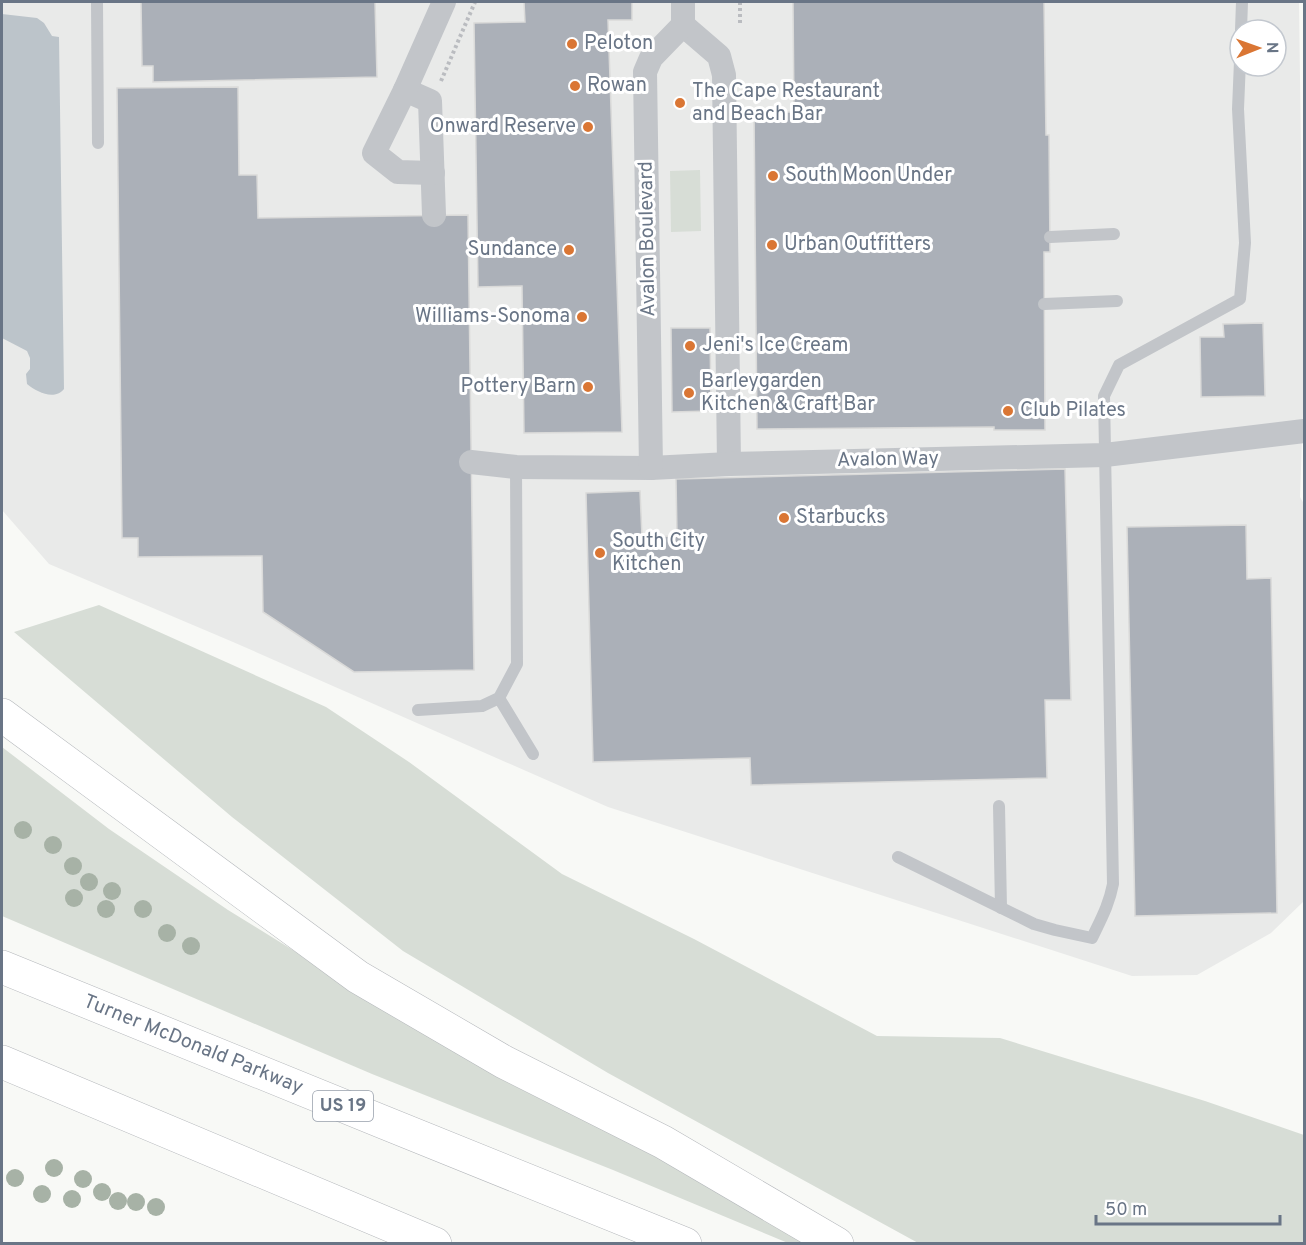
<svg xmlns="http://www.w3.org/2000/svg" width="1306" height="1245" font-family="Overpass,sans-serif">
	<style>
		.built { fill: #e9eae9; fill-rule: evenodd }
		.green { fill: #d7ddd6 }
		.water { fill: #bcc4ca }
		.building { fill: #abb0b8; stroke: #dadad9; stroke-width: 1.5 }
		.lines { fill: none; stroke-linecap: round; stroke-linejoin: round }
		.motorway-casing { stroke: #b5b8bc; stroke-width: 34 }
		.path { stroke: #babcc0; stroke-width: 4; stroke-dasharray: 3 3; stroke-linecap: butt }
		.service { stroke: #c2c5c9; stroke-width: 12 }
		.minor { stroke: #c2c5c9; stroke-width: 24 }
		.motorway { stroke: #fff; stroke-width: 33 }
		.tree { fill: #a7b2a6 }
		.poi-dot { fill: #da7634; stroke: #fff; stroke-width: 2 }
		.labels { text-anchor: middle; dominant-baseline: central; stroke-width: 6; stroke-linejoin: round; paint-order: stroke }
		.shield { fill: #fff; stroke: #969eaa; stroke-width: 1.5 }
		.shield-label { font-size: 18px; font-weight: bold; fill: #697586 }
		.poi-label { font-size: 20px; fill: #697586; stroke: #fff; text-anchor: start }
		.street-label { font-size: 20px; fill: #697586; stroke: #fff }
	</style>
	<rect width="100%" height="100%" fill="#f8f9f6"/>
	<path class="built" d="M2,2H1299L1304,383L1300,497L1304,504V901L1271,933L1197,975L1132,976L608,807L233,642L49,564L2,510ZM1240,30H1276V66H1240Z"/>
	<g class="green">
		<polygon points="700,170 701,231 671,232 670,171"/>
		<polygon points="99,605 326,707 409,762 562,874 694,939 877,1036 1000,1038 1205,1101 1304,1135 1304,1243 920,1244 909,1238 608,1073 403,951 232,817 14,632"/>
		<polygon points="2,747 109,829 228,910 296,952 825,1243 788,1243 613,1170 372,1074 2,916"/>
	</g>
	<path class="water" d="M2,14L37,18L44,23L52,36L59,37L64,389C54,401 37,392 27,384L26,374L30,369V358L27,351L2,338Z"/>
	<g class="building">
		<polygon points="141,2 375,2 377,77 153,82 153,66 142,66"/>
		<polygon points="524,2 632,2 632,20 608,20 622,432 524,433 522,286 478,287 474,23 525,22"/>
		<polygon points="793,2 1044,2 1046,135 1049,135 1050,252 1044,252 1045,430 994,430 994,427 757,429 754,112 794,112"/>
		<polygon points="238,87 239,175 257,175 258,218 468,215 474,670 354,672 263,612 262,556 138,557 138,538 122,538 117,88"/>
		<polygon points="1263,323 1265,396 1201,397 1200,337 1224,337 1223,324"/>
		<polygon points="671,328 710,328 711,411 672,412"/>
		<polygon points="1065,469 1071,700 1045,700 1047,778 751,785 750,758 593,762 586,493 640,491 642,537 677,536 676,479"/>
		<polygon points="1246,525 1247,579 1271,578 1277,913 1135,916 1127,527"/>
	</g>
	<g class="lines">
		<g class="motorway-casing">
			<g id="motorway">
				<polyline points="2,715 358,977 504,1062 663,1142 837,1244"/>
				<polyline points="2,967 383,1122 685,1244"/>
				<polyline points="2,1062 435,1244"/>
			</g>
		</g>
		<g class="path">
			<polyline points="740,2 740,23"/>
			<polyline points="441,81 475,2"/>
		</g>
		<g class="service">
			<polyline points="97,2 98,143"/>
			<polyline points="1241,30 1242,2"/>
			<polyline points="1050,237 1114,234"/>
			<polyline points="1044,304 1117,301"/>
			<polyline points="499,698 533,754"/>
			<polyline points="418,710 482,706 499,698 517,664 516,467"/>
			<polyline points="999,806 1001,908"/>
			<path d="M898,857L1034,924L1055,930L1092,938C1101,919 1109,905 1113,884L1104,396L1119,365L1240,299L1245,243L1238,109L1240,61"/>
		</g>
		<g class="minor">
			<polyline points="683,25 719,56 724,75 729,464"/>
			<polyline points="405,90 430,101 434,215"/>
			<polyline points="433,173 398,172 374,153 405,90 444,2"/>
			<polyline points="471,462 516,467 651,468 729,464 1105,455 1304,431"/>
			<polyline points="651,468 645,72 651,58 683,25 683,2"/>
		</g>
		<use href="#motorway" class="motorway"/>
	</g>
	<g class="tree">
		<circle cx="23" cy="830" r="9"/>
		<circle cx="53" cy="845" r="9"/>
		<circle cx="73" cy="866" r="9"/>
		<circle cx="89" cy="882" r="9"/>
		<circle cx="112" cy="891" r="9"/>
		<circle cx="74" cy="898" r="9"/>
		<circle cx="106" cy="909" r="9"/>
		<circle cx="143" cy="909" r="9"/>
		<circle cx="167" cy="933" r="9"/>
		<circle cx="191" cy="946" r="9"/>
		<circle cx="54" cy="1168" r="9"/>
		<circle cx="15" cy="1178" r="9"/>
		<circle cx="83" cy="1179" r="9"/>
		<circle cx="102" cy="1192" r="9"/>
		<circle cx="42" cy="1194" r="9"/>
		<circle cx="72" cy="1199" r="9"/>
		<circle cx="118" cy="1201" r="9"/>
		<circle cx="136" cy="1202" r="9"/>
		<circle cx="156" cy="1207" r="9"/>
	</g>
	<g class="poi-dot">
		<circle cx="572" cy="44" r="6"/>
		<circle cx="575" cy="86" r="6"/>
		<circle cx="680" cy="103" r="6"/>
		<circle cx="588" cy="127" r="6"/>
		<circle cx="773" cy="176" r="6"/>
		<circle cx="772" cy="245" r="6"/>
		<circle cx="569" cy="250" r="6"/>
		<circle cx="582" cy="317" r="6"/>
		<circle cx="690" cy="346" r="6"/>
		<circle cx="588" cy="387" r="6"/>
		<circle cx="689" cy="393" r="6"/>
		<circle cx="1008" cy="411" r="6"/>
		<circle cx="784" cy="518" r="6"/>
		<circle cx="600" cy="553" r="6"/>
	</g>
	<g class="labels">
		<rect class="shield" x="313" y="1091" width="60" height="30" rx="4.5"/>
		<g class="shield-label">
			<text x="343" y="1106">US 19</text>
		</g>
		<g class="poi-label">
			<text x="584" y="44">Peloton</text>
			<text x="587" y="86">Rowan</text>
			<text x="692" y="92">The Cape Restaurant<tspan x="692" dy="23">and Beach Bar</tspan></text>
			<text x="576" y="127" text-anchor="end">Onward Reserve</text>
			<text x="785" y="176">South Moon Under</text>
			<text x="784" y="245">Urban Outfitters</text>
			<text x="557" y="250" text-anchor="end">Sundance</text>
			<text x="570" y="317" text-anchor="end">Williams-Sonoma</text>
			<text x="702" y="346">Jeni's Ice Cream</text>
			<text x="701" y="382">Barleygarden<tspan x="701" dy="23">Kitchen &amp; Craft Bar</tspan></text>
			<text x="576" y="387" text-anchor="end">Pottery Barn</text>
			<text x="1020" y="411">Club Pilates</text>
			<text x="796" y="518">Starbucks</text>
			<text x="612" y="542">South City<tspan x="612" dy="23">Kitchen</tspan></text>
		</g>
		<g class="street-label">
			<text transform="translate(648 239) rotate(-91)">Avalon Boulevard</text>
			<text transform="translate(888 460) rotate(-1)">Avalon Way</text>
			<text transform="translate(193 1045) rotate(22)">Turner McDonald Parkway</text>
		</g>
	</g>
	<rect width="1306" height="1245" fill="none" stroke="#697586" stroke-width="6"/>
	<g transform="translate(1258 48) rotate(89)"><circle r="28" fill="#ffffff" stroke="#c3c8cf" stroke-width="1.5"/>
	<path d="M0-4.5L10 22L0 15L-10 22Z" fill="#da7634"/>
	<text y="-9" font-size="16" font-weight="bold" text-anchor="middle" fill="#697586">N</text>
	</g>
	<path d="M1096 1215v9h184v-9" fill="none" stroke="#697586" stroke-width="3"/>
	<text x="1105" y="1215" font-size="18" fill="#697586" stroke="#ffffff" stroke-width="4.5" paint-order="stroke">50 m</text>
</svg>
